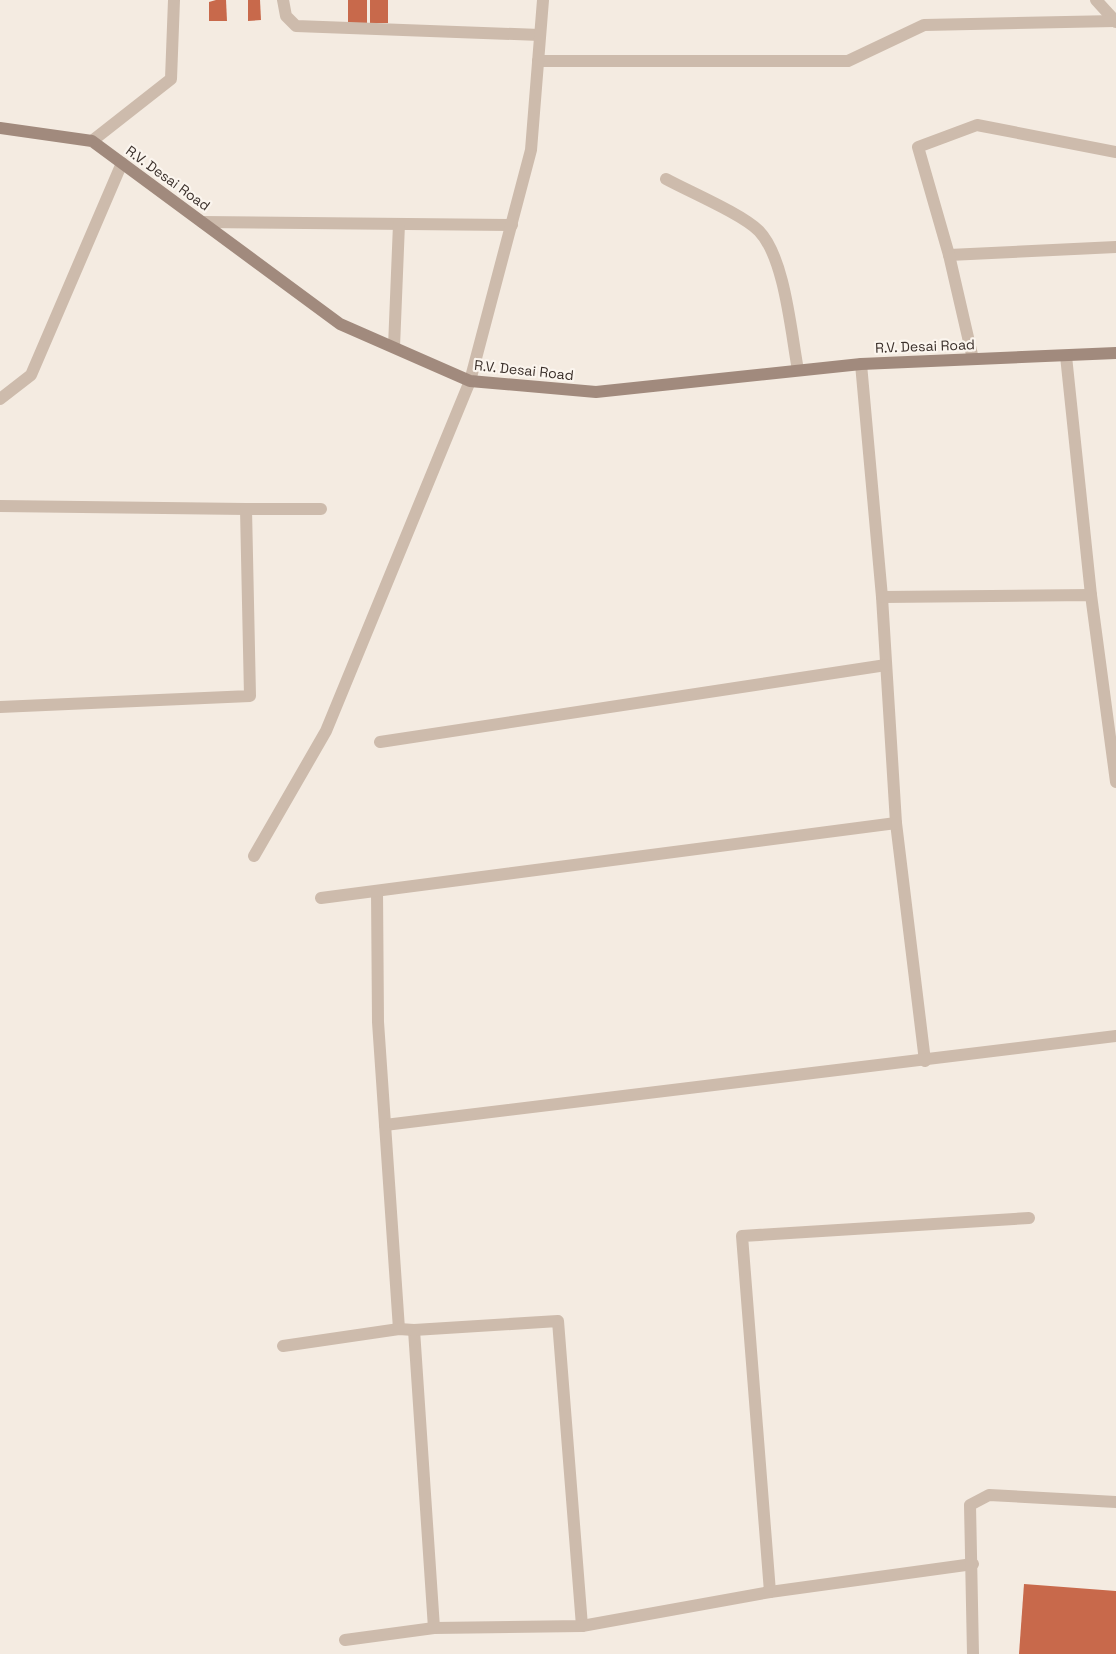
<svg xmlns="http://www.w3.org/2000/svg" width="1116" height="1654" font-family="'Space Grotesk',sans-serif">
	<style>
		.building { fill: #c8694b }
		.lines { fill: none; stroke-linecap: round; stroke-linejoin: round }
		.street { stroke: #cdbbac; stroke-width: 12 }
		.secondary { stroke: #a18a7d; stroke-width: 12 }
		.labels { text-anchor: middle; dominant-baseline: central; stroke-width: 4.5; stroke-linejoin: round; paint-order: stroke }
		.street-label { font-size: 14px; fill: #3b302b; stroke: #fbf5ee }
	</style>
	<rect width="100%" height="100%" fill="#f4ebe1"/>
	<g class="building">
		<polygon points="216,0 226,0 227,21 209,21 209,2"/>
		<polygon points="248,0 260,0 261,20 248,21"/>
		<rect x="348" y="0" width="19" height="25"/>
		<rect x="370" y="0" width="18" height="23"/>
		<polygon points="1024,1584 1116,1591 1116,1654 1019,1654"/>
	</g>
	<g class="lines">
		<g class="street">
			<polyline points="283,0 286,16 296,26 540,35"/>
			<polyline points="1096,0 1116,22"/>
			<polyline points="538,61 848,61 924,25 1115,21"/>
			<polyline points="92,141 171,79 174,0"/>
			<path d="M666,179C690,192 742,214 759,231C785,258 791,333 798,370"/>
			<polyline points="202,222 512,225"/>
			<polyline points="949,255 1116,247"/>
			<polyline points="394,347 399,224"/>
			<polyline points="1066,356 1091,595"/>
			<polyline points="973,359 949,255 918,147 977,125 1116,152"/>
			<polyline points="861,364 882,597 896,823 925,1061"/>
			<polyline points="0,399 31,375 122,163"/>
			<polyline points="0,506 246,509"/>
			<polyline points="882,597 1091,595 1116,782"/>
			<polyline points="0,707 250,696 246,509 321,509"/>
			<polyline points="380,742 886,665"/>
			<polyline points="254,856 326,731 470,381 531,150 543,0"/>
			<polyline points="377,891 378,1022 399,1329"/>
			<polyline points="321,898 896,823"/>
			<polyline points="385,1125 1116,1036"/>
			<polyline points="414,1330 434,1628"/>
			<polyline points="283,1346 399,1329 414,1330 558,1321 582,1626"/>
			<polyline points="770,1592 742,1236 1029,1218"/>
			<polyline points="345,1640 434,1628 582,1626 770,1592 973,1564"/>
			<polyline points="973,1654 970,1505 989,1495 1116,1502"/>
		</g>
		<polyline class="secondary" points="0,128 92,141 340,324 470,381 596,392 861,364 1116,353"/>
	</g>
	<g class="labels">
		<g class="street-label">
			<text transform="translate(168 178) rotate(36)">R.V. Desai Road</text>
			<text transform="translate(925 346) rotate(-2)">R.V. Desai Road</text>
			<text transform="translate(524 370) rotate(6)">R.V. Desai Road</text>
		</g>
	</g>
</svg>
